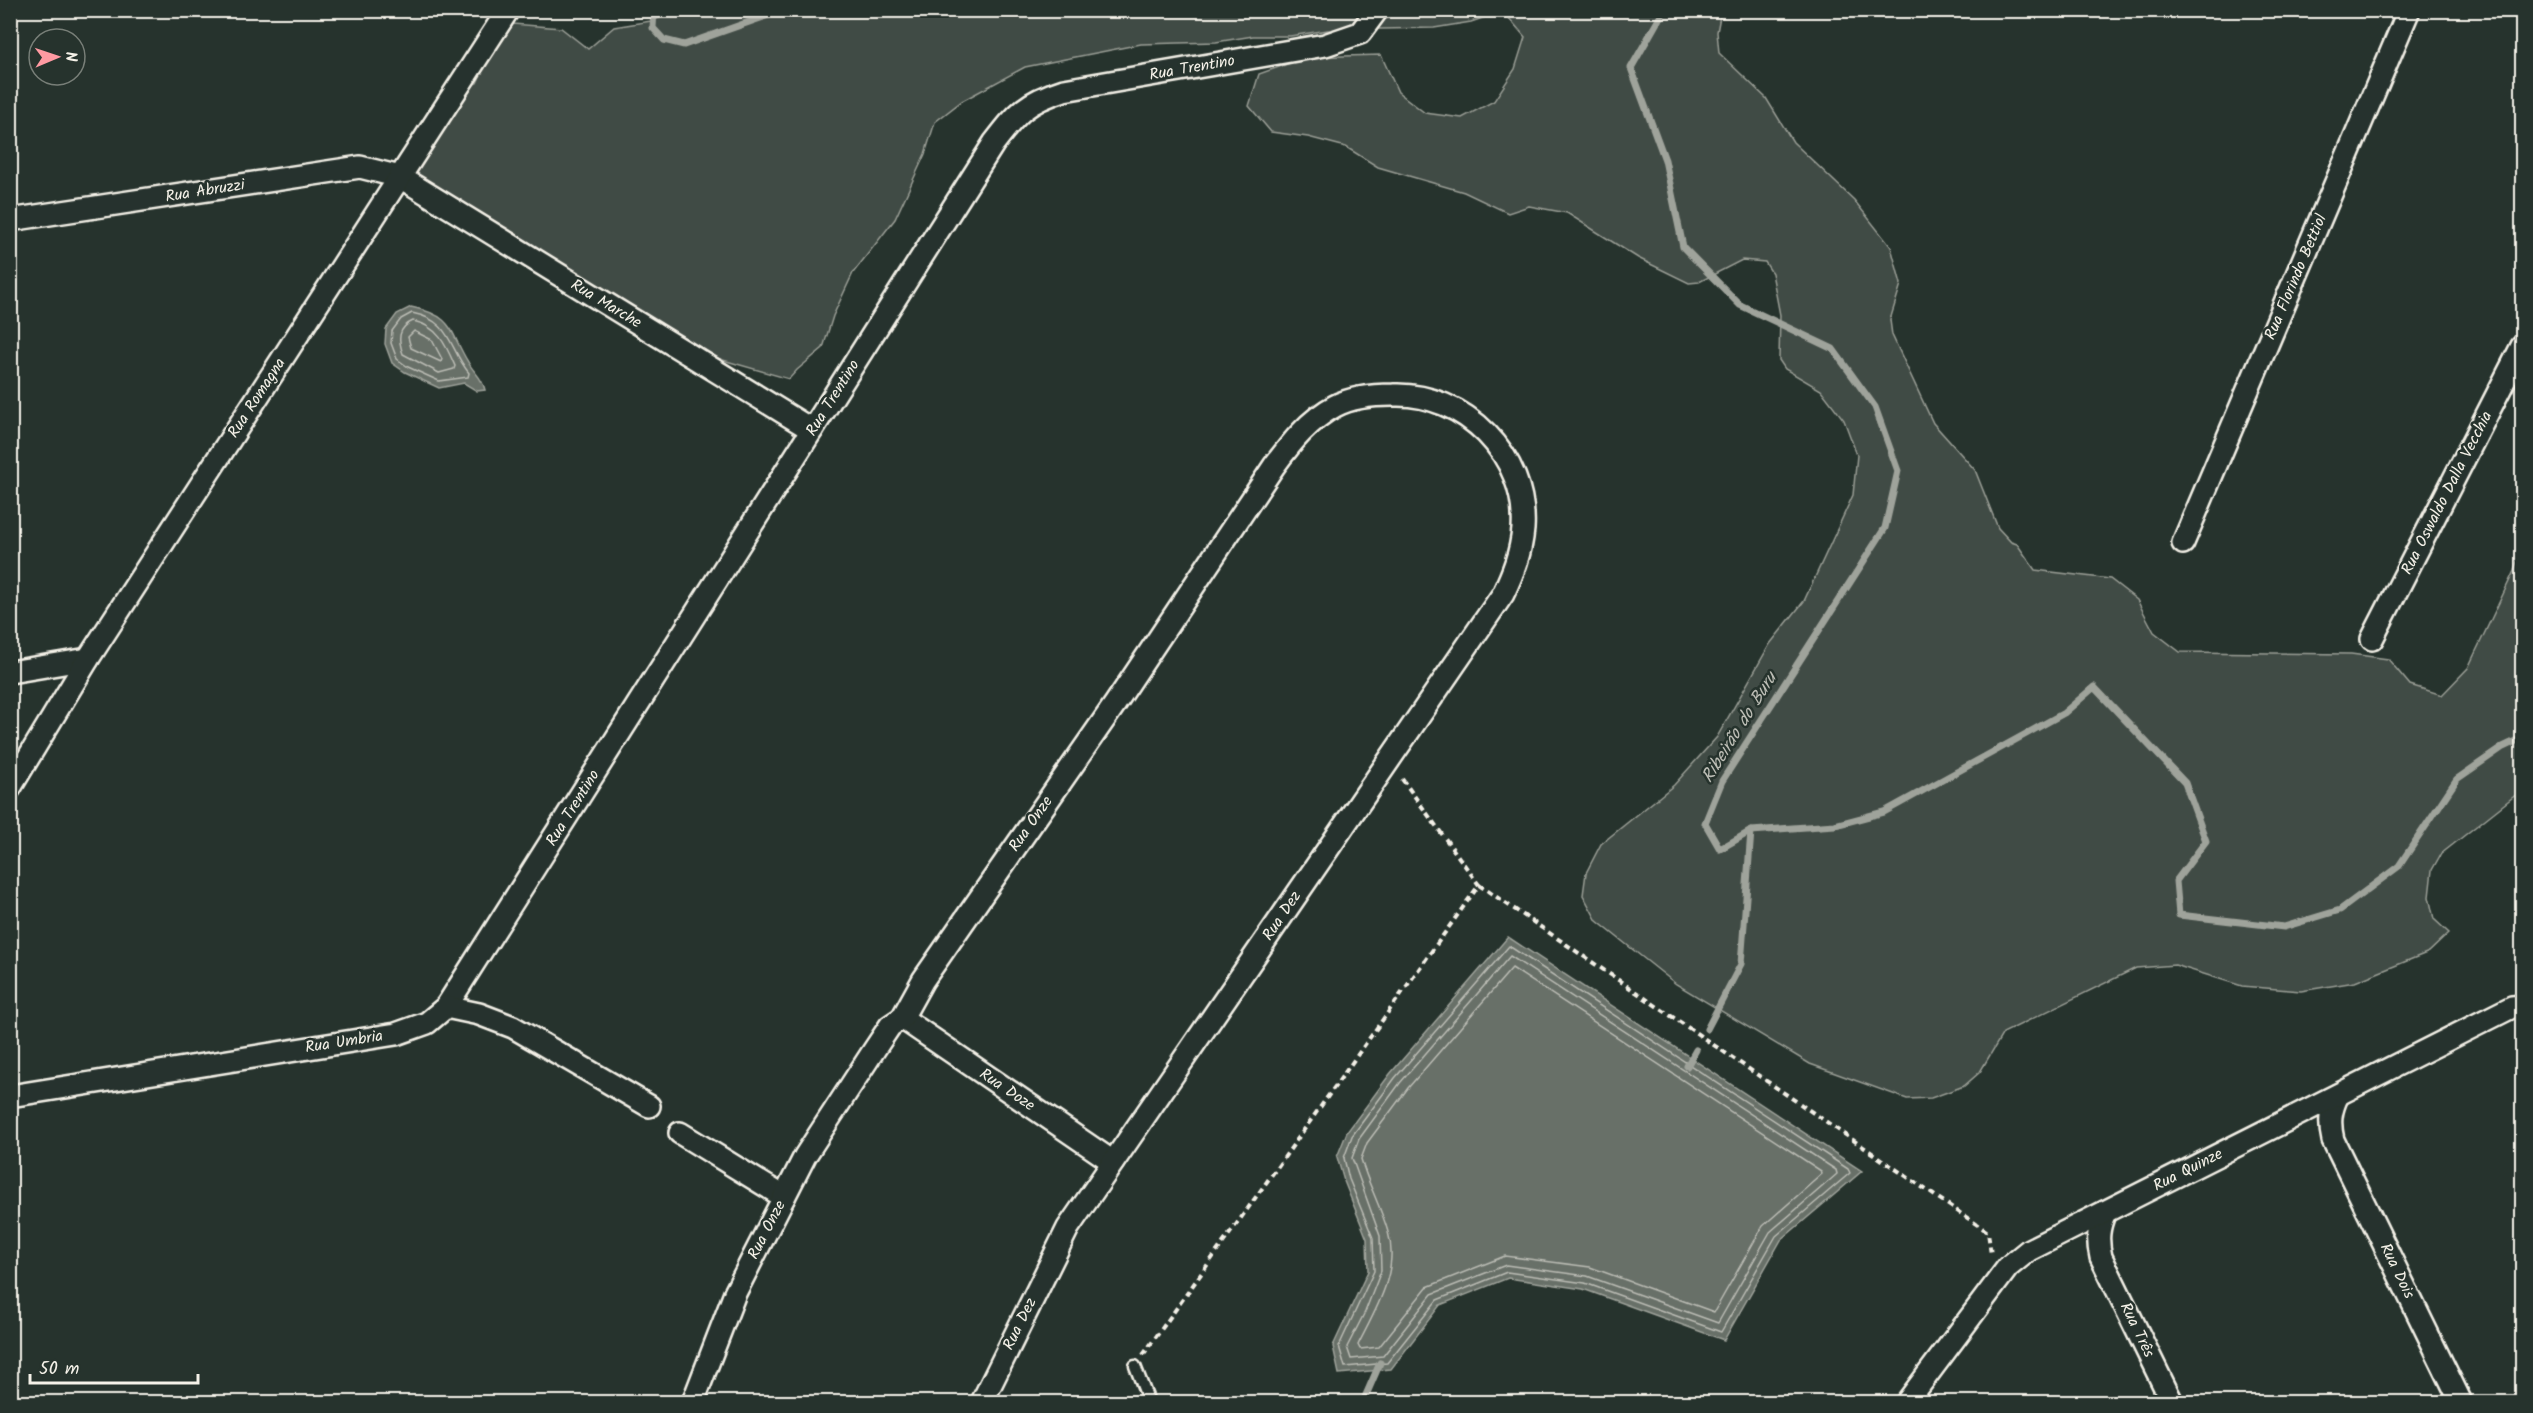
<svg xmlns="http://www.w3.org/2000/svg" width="2533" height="1413" font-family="Kalam,sans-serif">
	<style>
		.green { fill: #414b45; stroke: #9a9e96; stroke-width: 1.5 }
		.water { fill: #676f68; stroke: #9fa39b; stroke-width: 1.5 }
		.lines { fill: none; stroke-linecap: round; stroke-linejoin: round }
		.shore { stroke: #bcbdb5; stroke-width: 1.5 }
		.stream { stroke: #9fa39b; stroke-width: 7 }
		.lane-casing { stroke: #f4f1e8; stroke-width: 15 }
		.street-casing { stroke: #f4f1e8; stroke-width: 26 }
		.path { stroke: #f4f1e8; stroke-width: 4; stroke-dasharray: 6 4.5; stroke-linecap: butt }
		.lane { stroke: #26332d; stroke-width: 10 }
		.street { stroke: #26332d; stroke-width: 21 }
		.labels { text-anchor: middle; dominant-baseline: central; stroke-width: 5; stroke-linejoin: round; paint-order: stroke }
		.street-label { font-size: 16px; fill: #f4f1e8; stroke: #26332d }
		.water-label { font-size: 18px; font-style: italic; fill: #bcbdb5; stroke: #26332d }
	</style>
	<rect width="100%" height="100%" fill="#26332d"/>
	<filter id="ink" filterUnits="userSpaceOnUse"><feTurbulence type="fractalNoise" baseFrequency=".0167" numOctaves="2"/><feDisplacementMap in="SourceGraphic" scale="12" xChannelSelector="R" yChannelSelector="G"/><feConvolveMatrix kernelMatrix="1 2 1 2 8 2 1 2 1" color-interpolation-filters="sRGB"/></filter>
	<g filter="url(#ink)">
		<polygon class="green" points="682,10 1721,11 1717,32 1719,53 1766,98 1793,142 1854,200 1891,247 1901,284 1890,320 1892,335 1933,423 1975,470 1998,528 2011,542 2017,544 2035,570 2110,579 2137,600 2154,632 2180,652 2351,654 2388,659 2410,685 2442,695 2468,668 2514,571 2522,544 2522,790 2441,854 2432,870 2429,897 2434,919 2449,933 2429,952 2355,982 2301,991 2242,986 2175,965 2136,968 2003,1033 1980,1072 1964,1086 1931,1098 1907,1099 1810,1064 1676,984 1597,921 1583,895 1586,873 1601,844 1674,785 1717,737 1770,644 1804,601 1853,495 1857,455 1844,420 1821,390 1785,369 1779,360 1780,315 1772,273 1765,262 1742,260 1699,282 1689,283 1638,258 1567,213 1529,206 1508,213 1464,192 1378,167 1346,147 1308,137 1271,132 1249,106 1259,74 1307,57 1381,55 1398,92 1425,113 1462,118 1494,101 1515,69 1525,37 1503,11 1471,22 1434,28 1328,30 1290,36 1253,36 1216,42 1141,44 1025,67 962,101 935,122 925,154 895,219 853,273 833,316 823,348 797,370 789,379 716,358 589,297 411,181 441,132 445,94 477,83 492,51 513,24 561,28 588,49 614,27 651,21"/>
		<g class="water">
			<path d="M411,307C455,316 449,331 468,362C474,373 482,377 485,390L477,391L464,383L439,388L405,372L392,363L385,344L386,329L397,314Z"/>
			<polygon points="1508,937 1862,1171 1781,1240 1724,1340 1583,1289 1508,1278 1440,1305 1391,1369 1339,1374 1333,1346 1368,1271 1367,1239 1344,1181 1337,1157 1347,1132 1390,1074"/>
		</g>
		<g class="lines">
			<g class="shore">
				<path d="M412,313C452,321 448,347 469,373L468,377L439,381L408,367L397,359L391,343L392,331L401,319Z"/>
				<path d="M413,321C438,326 446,345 455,366L454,369L439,373L403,354C398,340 397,328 413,321Z"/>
				<polygon points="414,331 432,340 442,359 441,362 411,348 408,337"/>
				<polygon points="1509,946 1848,1169 1850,1173 1776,1236 1721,1332 1585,1283 1507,1272 1437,1300 1387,1363 1345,1367 1339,1346 1374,1271 1373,1238 1349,1179 1344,1158 1352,1136 1395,1078"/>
				<polygon points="1510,956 1836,1170 1837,1174 1770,1232 1718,1323 1587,1276 1506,1265 1432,1294 1383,1356 1351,1359 1347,1347 1365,1312 1381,1271 1380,1236 1352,1158 1359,1139 1400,1083"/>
				<path d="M1512,968L1821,1171L1822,1174L1763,1226L1714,1312L1590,1267L1505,1256L1427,1287L1379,1347L1360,1349L1358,1345C1375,1311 1400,1271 1388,1232C1381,1207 1368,1184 1361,1159L1367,1143L1408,1088Z"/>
			</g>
			<g class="stream">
				<polyline points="654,10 653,28 664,40 684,45 783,10"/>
				<polyline points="1664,10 1631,68 1665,160 1683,247 1740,305 1833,349 1875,407 1898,471 1885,528 1722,781 1705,823 1720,849 1751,831 1835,825 1884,812 2064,713 2094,687 2185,783 2206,841 2176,881 2179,915 2284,927 2340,910 2399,866 2457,779 2503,747 2522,738"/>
				<polyline points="1707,1029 1741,964 1751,831"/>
				<polyline points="1687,1066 1696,1050"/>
				<polyline points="1363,1402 1380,1363"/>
			</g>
			<g class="lane-casing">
				<polyline id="lane" points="1135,1366 1149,1402"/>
			</g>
			<g class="street-casing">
				<g id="street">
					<polyline points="10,220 360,167 400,177 812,430"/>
					<polyline points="2183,543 2409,10"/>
					<polyline points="2372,639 2522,346"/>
					<polyline points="10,672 88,659"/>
					<polyline points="10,788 88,659 508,10"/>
					<path d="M446,1007L994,143C1018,112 1026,102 1064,90L1325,45L1360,33L1377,10"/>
					<polyline points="902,1018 1113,1162"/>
					<path d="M2338,1095C2330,1111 2329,1123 2333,1140L2461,1402"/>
					<polyline points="10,1096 396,1034 427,1023 446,1007 479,1014 513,1027 649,1106"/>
					<polyline points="680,1133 784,1197"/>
					<path d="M2105,1212C2098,1228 2097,1240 2101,1257L2172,1402"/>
					<path d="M693,1402L735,1293L805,1156L874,1050L890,1026L902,1018L923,980L1115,704L1274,466C1291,443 1309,420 1335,406C1352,397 1374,395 1393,395C1464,392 1528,456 1523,529C1521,553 1513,573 1503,594L1068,1228L982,1402"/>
					<polyline points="1907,1402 2008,1267 2029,1250 2512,1007 2522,1006"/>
				</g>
			</g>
			<g class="path">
				<polyline points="1402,779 1479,885"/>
				<polyline points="1143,1355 1479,885 1988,1232 1991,1255"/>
			</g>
			<use href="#lane" class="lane"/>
			<use href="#street" class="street"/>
		</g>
	</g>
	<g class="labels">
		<g class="street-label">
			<text transform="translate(1192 68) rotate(-10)">Rua Trentino</text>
			<text transform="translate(205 191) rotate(-9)">Rua Abruzzi</text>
			<text transform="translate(2296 277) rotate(-67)">Rua Florindo Bettiol</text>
			<text transform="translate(606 304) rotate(31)">Rua Marche</text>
			<text transform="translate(257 398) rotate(-57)">Rua Romagna</text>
			<text transform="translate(833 398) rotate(-58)">Rua Trentino</text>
			<text transform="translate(2447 493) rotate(-63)">Rua Oswaldo Dalla Vecchia</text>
			<text transform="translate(573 808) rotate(-58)">Rua Trentino</text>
			<text transform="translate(1031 824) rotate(-55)">Rua Onze</text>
			<text transform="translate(1282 916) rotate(-56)">Rua Dez</text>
			<text transform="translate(344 1042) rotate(-9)">Rua Umbria</text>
			<text transform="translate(1007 1090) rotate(34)">Rua Doze</text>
			<text transform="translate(2188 1170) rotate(-27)">Rua Quinze</text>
			<text transform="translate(767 1230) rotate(-63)">Rua Onze</text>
			<text transform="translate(2397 1271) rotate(64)">Rua Dois</text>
			<text transform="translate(1020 1324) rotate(-64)">Rua Dez</text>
			<text transform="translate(2137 1330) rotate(64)">Rua Três</text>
		</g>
		<g class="water-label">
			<text transform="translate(1740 728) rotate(-58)">Ribeirão do Buru</text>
		</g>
	</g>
	<rect width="2533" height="1413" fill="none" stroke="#26332d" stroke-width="36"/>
	<rect x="18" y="18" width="2497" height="1377" fill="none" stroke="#f4f1e8" stroke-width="2" filter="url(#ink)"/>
	<g transform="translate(57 57) rotate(88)"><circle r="28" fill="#26332d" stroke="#787f78" stroke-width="1.5"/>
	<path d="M0-4.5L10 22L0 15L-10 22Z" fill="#ff9aa2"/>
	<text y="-9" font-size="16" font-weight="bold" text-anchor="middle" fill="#f4f1e8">N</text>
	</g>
	<path d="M30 1374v9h168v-9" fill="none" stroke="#f4f1e8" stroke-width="3"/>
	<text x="39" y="1374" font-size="18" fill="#f4f1e8" stroke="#26332d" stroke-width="4.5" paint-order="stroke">50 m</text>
</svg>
